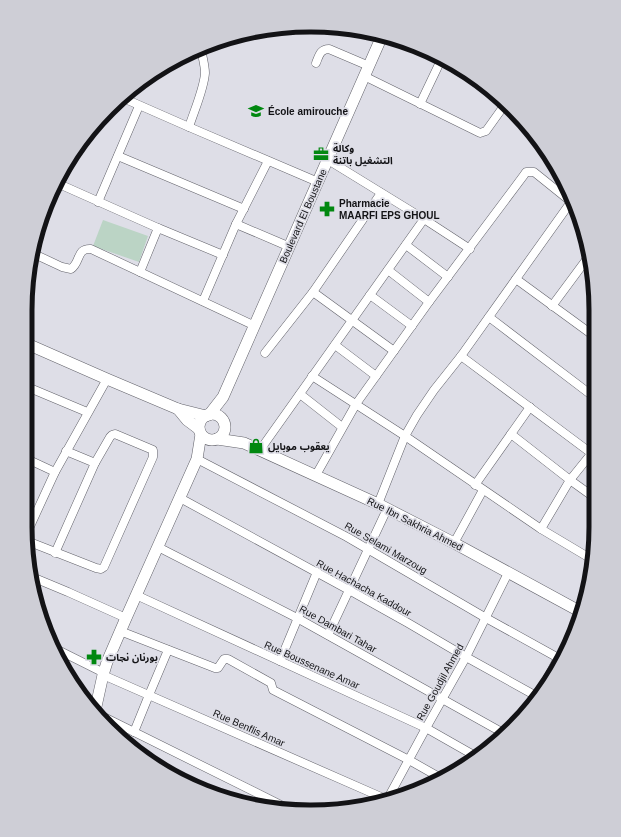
<svg xmlns="http://www.w3.org/2000/svg" width="621" height="837" font-family="Helvetica,'Noto Sans Arabic',sans-serif">
	<style>
		.green { fill: #bbd4c5 }
		.lines { fill: none; stroke-linecap: round; stroke-linejoin: round }
		.minor-casing { stroke: #62626a; stroke-width: 9 }
		.secondary-casing { stroke: #62626a; stroke-width: 12 }
		.minor { stroke: #fff; stroke-width: 8 }
		.secondary { stroke: #fff; stroke-width: 11 }
		.labels { text-anchor: middle; dominant-baseline: central; stroke-width: 3.5; stroke-linejoin: round; paint-order: stroke }
		.poi-label { font-size: 10px; font-weight: bold; fill: #131316; stroke: #dedee7; text-anchor: start }
		.street-label { font-size: 10px; fill: #131316; stroke: #dedee7 }
		.rim { fill: none; stroke: #131316; stroke-width: 5 }
	</style>
	<rect width="100%" height="100%" fill="#dedee7"/>
	<polygon class="green" points="103,220 148,236 139,262 93,246"/>
	<g class="lines">
		<g class="minor-casing">
			<g id="minor">
				<path d="M316,63C319,56 320,49 329,49L369,66"/>
				<polyline points="364,76 480,133 486,131 506,103"/>
				<polyline points="123,98 189,127 318,182"/>
				<polyline points="420,104 442,58"/>
				<path d="M189,127C194,111 204,89 205,73C205,65 202,56 201,48"/>
				<polyline points="118,156 244,209"/>
				<polyline points="328,160 424,219 470,249"/>
				<polyline points="59,184 158,228"/>
				<polyline points="98,202 139,106"/>
				<polyline points="236,224 290,247"/>
				<polyline points="406,245 448,277"/>
				<path d="M32,253L62,267L71,269C81,262 76,248 91,249L255,326"/>
				<polyline points="388,270 429,302"/>
				<polyline points="140,272 158,228 223,255"/>
				<polyline points="516,279 594,336"/>
				<polyline points="313,292 394,351"/>
				<polyline points="370,295 412,326"/>
				<polyline points="203,301 236,224 268,161"/>
				<polyline points="552,306 589,256"/>
				<polyline points="489,317 594,397"/>
				<polyline points="335,345 376,376"/>
				<polyline points="265,353 313,292 381,193"/>
				<polyline points="461,356 591,453"/>
				<polyline points="312,376 405,436 541,529 593,560"/>
				<polyline points="25,386 87,412"/>
				<polyline points="300,394 342,427"/>
				<polyline points="511,434 570,480 595,498"/>
				<polyline points="260,450 424,219"/>
				<polyline points="25,458 55,472"/>
				<polyline points="197,459 347,537 486,618 562,660"/>
				<polyline points="316,475 356,404 429,302 524,175 526,172 534,172 575,205"/>
				<polyline points="475,485 530,407"/>
				<polyline points="180,498 349,590 408,623 466,657 538,697"/>
				<polyline points="378,504 405,436 417,415 434,390 461,356 573,199"/>
				<polyline points="541,529 570,480 595,449"/>
				<polyline points="26,535 55,472 107,379"/>
				<polyline points="27,541 96,568 101,569 104,567 153,457 153,450 115,434 112,435 110,437 95,463 66,451"/>
				<polyline points="454,543 483,490"/>
				<polyline points="158,547 297,618 505,734"/>
				<polyline points="55,553 95,463"/>
				<polyline points="32,577 68,592 126,618"/>
				<polyline points="136,595 426,728 477,757"/>
				<polyline points="580,612 591,571"/>
				<polyline points="120,631 215,668 218,668 224,659 228,659 271,683 273,690 409,760 439,777"/>
				<polyline points="328,635 387,509"/>
				<polyline points="54,648 104,673"/>
				<polyline points="280,661 317,572"/>
				<polyline points="103,675 388,800"/>
				<polyline points="538,696 558,658"/>
				<polyline points="98,714 289,809"/>
				<polyline points="134,732 149,695 168,650"/>
				<polyline points="387,800 426,728 466,657 508,573"/>
			</g>
		</g>
		<g class="secondary-casing">
			<g id="secondary">
				<polyline points="25,343 107,379 178,409 206,416"/>
				<polyline points="178,409 187,420 199,429"/>
				<circle cx="212" cy="427" r="13"/>
				<polyline points="209,415 223,397 382,36"/>
				<polyline points="217,439 244,443 378,504 454,543 581,612"/>
				<polyline points="95,711 103,675 107,662 126,618 197,459 201,434"/>
			</g>
		</g>
		<use href="#minor" class="minor"/>
		<use href="#secondary" class="secondary"/>
	</g>
	<defs>
		<g id="school-bare" transform="scale(1.2)"><path d="M0-5L7-2L0 1L-7-2ZM-4 1L0 2.5L4 1V4Q0 6-4 4Z" fill="#018810" stroke="#dedee7" stroke-width="2.5" paint-order="stroke"/></g>
		<g id="office-bare" transform="scale(1.2)"><path d="M-6-3h4V-5.5h4V-3h4V5H-6ZM-1-4.5V-3h2v-1.5ZM-6 0V1H6V0Z" fill="#018810" stroke="#dedee7" stroke-width="2.5" paint-order="stroke"/></g>
		<g id="pharmacy-bare" transform="scale(1.2)"><path d="M-2-6h4v4h4v4h-4v4h-4v-4h-4v-4h4Z" fill="#018810" stroke="#dedee7" stroke-width="2.5" paint-order="stroke"/></g>
		<g id="shop-bare" transform="scale(1.2)"><path d="M-5-2.5h2.3a2.7 3.5 0 0 1 5.4 0H5L5.5 6h-11ZM-1.5-2.5h3a1.5 2.3 0 0 0-3 0Z" fill="#018810" stroke="#dedee7" stroke-width="2.5" paint-order="stroke"/></g>
	</defs>
	<g fill-rule="evenodd">
		<use href="#school-bare" x="256" y="111"/>
		<use href="#office-bare" x="321" y="154"/>
		<use href="#pharmacy-bare" x="327" y="209"/>
		<use href="#shop-bare" x="256" y="446"/>
		<use href="#pharmacy-bare" x="94" y="657"/>
	</g>
	<g class="labels">
		<g class="poi-label">
			<text x="268" y="111">École amirouche</text>
			<text x="333" y="148">وكالة<tspan x="333" dy="12">التشغيل باتنة</tspan></text>
			<text x="339" y="203">Pharmacie<tspan x="339" dy="12">MAARFI EPS GHOUL</tspan></text>
			<text x="268" y="446">يعقوب موبايل</text>
			<text x="106" y="657">بورنان نجات</text>
		</g>
		<g class="street-label">
			<text transform="translate(303 216) rotate(-66)">Boulevard El Boustane</text>
			<text transform="translate(415 524) rotate(27)">Rue Ibn Sakhria Ahmed</text>
			<text transform="translate(386 548) rotate(30)">Rue Selami Marzoug</text>
			<text transform="translate(364 588) rotate(29)">Rue Hachacha Kaddour</text>
			<text transform="translate(338 629) rotate(29)">Rue Dambari Tahar</text>
			<text transform="translate(312 665) rotate(24)">Rue Boussenane Amar</text>
			<text transform="translate(440 682) rotate(-61)">Rue Goudjil Ahmed</text>
			<text transform="translate(249 728) rotate(24)">Rue Benflis Amar</text>
		</g>
	</g>
	<path d="M0 0H621V837H0ZM310 32H311A278 278 0 0 1 589 310V527A278 278 0 0 1 311 805H310A278 278 0 0 1 32 527V310A278 278 0 0 1 310 32Z" fill="#ceced6" fill-rule="evenodd"/>
	<path class="rim" d="M310 32H311A278 278 0 0 1 589 310V527A278 278 0 0 1 311 805H310A278 278 0 0 1 32 527V310A278 278 0 0 1 310 32Z"/>
</svg>
